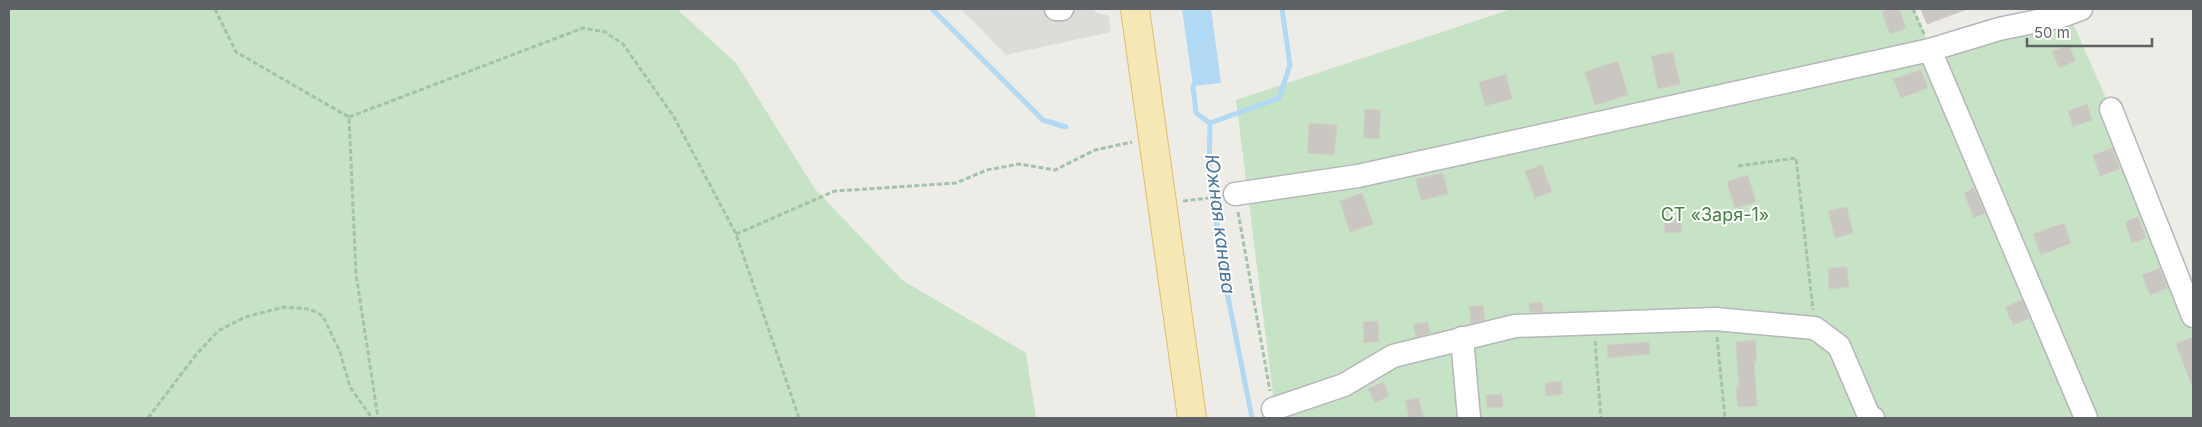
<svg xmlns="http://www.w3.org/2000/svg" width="2202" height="427" font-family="Inter,sans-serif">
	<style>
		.industrial { fill: #dddcd9 }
		.green { fill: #c7e3c6 }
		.water { fill: #b0d9f5 }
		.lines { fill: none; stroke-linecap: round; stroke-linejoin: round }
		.stream { stroke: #b0d9f5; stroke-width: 5 }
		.building { fill: #cac7c3; stroke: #d2cec6 }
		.minor-casing { stroke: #b4b6b9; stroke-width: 25 }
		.major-casing { stroke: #e0bc6e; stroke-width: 30 }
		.path { stroke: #a0c3a9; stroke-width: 3; stroke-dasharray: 5 2.5; stroke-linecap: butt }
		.minor { stroke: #fff; stroke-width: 22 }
		.major { stroke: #f5e8b5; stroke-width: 28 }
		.labels { text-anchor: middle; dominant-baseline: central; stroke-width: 4; stroke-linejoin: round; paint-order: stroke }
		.park-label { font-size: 18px; fill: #418141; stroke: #fff }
		.water-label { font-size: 19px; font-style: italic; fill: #4b769d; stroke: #fff }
	</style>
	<rect width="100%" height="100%" fill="#eeece7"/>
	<polygon class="industrial" points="961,9 1094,9 1095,12 1109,16 1111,32 1006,55"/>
	<g class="green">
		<polygon points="9,9 677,9 736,63 815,189 902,280 1026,353 1036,418 9,418"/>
		<polygon points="1511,9 1914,9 1929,43 2067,10 2111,109 2193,326 2193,418 1276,418 1236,100"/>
	</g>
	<polygon class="water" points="1182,9 1211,9 1221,83 1193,86"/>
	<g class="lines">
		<g class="stream">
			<polyline points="932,9 1043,120 1066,127"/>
			<polyline points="1197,81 1193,86 1196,113 1210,123 1209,174 1228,297 1252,418"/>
			<polyline points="1210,123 1279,98 1290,65 1282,9"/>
		</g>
	</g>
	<g class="building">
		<polygon points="1890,9 1899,9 1906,28 1890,34 1882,12"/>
		<polygon points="1921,9 1965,9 1965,10 1927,24"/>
		<polygon points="2069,45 2075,61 2059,68 2052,51"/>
		<polygon points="1673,52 1680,84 1658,89 1651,56"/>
		<polygon points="1618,61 1628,95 1595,105 1585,72"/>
		<polygon points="1921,70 1928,88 1901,98 1893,79"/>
		<polygon points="1506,74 1512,99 1485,106 1479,82"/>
		<polygon points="2087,104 2092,120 2073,127 2068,111"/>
		<polygon points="1365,109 1381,110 1379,139 1363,138"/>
		<polygon points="1309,123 1337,125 1334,155 1307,153"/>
		<polygon points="2112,148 2120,169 2100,176 2093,155"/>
		<polygon points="1542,165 1552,192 1535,198 1525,171"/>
		<polygon points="1443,173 1448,194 1421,200 1416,179"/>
		<polygon points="1748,175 1756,202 1735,208 1727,182"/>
		<polygon points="1974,188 1985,213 1974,218 1964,193"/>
		<polygon points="1362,193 1373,224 1350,232 1340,201"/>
		<polygon points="1847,207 1853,233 1835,238 1828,211"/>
		<polygon points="2138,217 2146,238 2132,243 2125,222"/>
		<polygon points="1680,218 1682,232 1665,233 1664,220"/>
		<polygon points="2064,223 2071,243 2041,255 2033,234"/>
		<polygon points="1847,267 1849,287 1829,289 1828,268"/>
		<polygon points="2160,268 2168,288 2150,295 2142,275"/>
		<polygon points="2022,300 2029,318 2013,325 2005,307"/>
		<polygon points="1542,302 1543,312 1530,312 1529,303"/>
		<polygon points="1483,305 1485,320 1471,323 1469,307"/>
		<polygon points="1378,321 1379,341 1364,343 1363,322"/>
		<polygon points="1428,322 1430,333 1416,337 1413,324"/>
		<polygon points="2193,337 2193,386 2192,386 2176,344"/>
		<polygon points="1755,340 1757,361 1754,361 1757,406 1738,407 1736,387 1739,387 1736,342"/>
		<polygon points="1649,342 1650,354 1608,358 1607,345"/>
		<polygon points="1561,381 1563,394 1546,396 1545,383"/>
		<polygon points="1383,382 1389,396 1375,403 1368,389"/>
		<polygon points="1502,394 1503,407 1487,408 1486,395"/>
		<polygon points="1419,398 1423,418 1409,418 1405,400"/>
	</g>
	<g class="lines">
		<g class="minor-casing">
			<g id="minor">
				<polyline points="1056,9 1062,9"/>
				<polyline points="1930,50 2086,418"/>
				<polyline points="2111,109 2193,316"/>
				<polyline points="1235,194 1358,176 1930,50 1999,29 2062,16 2081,9"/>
				<polyline points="1462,338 1469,418"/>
				<polyline points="1273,409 1344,385 1393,356 1515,326 1715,319 1815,328 1839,346 1869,416 1873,418"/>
			</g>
		</g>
		<g class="major-casing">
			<polyline id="major" points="1135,9 1192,418"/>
		</g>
		<g class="path">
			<polyline points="215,9 236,52 349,117 356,274 378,418"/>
			<polyline points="1913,9 1924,34"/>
			<polyline points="349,117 583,28 605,32 623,44 674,117 736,234 799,418"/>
			<polyline points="1738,166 1796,158 1813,310"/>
			<polyline points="1183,201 1217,197"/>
			<polyline points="1238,212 1270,391"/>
			<polyline points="736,234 835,191 956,183 987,170 1019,164 1055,170 1095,150 1132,142"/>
			<polyline points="1717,337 1725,418"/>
			<polyline points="1595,341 1601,418"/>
			<polyline points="148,418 195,356 218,331 245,317 284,307 310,309 323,316 340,352 350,387 372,418"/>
		</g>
		<use href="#minor" class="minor"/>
		<use href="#major" class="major"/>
	</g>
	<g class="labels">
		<g class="park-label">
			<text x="1715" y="214">СТ «Заря-1»</text>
		</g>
		<g class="water-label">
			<text transform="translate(1220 224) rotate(83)">Южная канава</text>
		</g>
	</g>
	<rect width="2202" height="427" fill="none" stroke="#5e6165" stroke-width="20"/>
	<path d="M2027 38v8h125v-8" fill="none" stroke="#5e6165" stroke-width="2.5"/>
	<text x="2034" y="38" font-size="15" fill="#5e6165" stroke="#ffffff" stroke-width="4" paint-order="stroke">50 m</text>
</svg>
